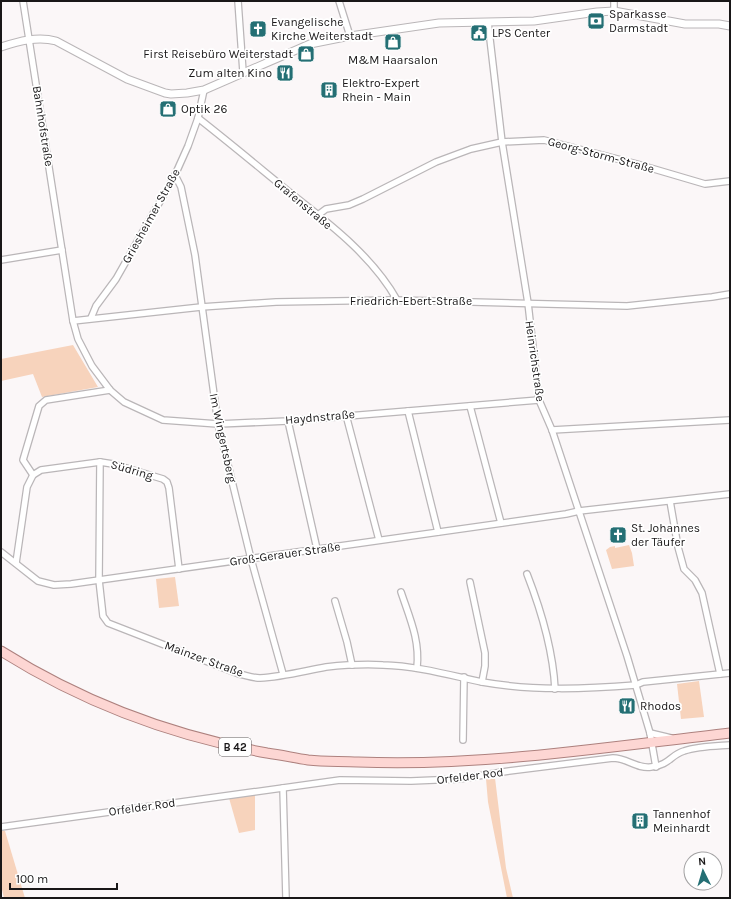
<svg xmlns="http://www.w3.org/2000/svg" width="731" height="899" font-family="Karla,sans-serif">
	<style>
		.green { fill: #f7d3bc }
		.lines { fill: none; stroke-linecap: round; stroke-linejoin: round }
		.minor-casing { stroke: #bab6b8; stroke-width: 8 }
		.tertiary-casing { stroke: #bab6b8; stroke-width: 9 }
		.primary-casing { stroke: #ad817e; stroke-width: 11 }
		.minor { stroke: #fff; stroke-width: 5.5 }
		.tertiary { stroke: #fff; stroke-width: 7 }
		.primary { stroke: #fdd6d3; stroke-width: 9 }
		.labels { text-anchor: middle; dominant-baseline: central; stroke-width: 3.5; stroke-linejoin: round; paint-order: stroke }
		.shield { fill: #fff; stroke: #5e5d5d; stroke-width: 1 }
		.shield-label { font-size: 11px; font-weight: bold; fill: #191718 }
		.poi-label { font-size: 12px; fill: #191718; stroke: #fff; text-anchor: start }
		.street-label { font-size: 12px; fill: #191718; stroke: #fff }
	</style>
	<rect width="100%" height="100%" fill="#fbf7f8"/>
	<g class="green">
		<polygon points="73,345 98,387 42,397 33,374 1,381 1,359"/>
		<polygon points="629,545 632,553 634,566 612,569 606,550 610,547 615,546 615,548"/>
		<polygon points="175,577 179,606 159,608 156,579"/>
		<polygon points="699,681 704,717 681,719 677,684"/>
		<polygon points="495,778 506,868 513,898 507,898 488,802 486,779"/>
		<polygon points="255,794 255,830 239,833 229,798"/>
		<polygon points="1,831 5,831 25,898 4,898 1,886"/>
	</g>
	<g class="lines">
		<g class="minor-casing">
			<g id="minor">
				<polyline points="23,1 73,321 78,339 92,366 110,390 124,402 163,420 218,424 288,421 539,400"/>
				<polyline points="238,1 243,72"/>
				<polyline points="339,1 350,36"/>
				<polyline points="614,1 614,11"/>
				<polyline points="488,22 502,142 528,303 539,400 552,430 627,656 650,733 656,767"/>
				<path d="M198,118C230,143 261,169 293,195C331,225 373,257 397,300"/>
				<polyline points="175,175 181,187 195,255 218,424 251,559 283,674"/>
				<polyline points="318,215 326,209 349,205 363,199 436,162 471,149 502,142 544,140 637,164 705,184 730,181"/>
				<polyline points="1,260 62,250"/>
				<polyline points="91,318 96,306 116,279 175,175 188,146 198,118 204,90"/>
				<polyline points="73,321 201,307 276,302 397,300 627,306 712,297 730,294"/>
				<polyline points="470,406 501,523"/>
				<polyline points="408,411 438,532"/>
				<polyline points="346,415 379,540"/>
				<polyline points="288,421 317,549"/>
				<polyline points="552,430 730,420"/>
				<path d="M100,462L99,580L103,616L108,623L239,674C245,675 253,678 260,678C282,677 304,671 326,667C345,665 364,664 383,665C417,666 449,675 482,682C533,691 585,689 636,685L643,682L730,673"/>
				<polyline points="33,475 23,460 39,406 46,400 110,390"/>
				<polyline points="670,501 678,547 684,569 695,580 702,593 720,674"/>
				<polyline points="1,552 38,581 54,585 71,584 566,514 579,511 730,494"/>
				<polyline points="16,563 27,487 33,475 41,470 100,462 113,464 163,479 167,482 169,488 179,569"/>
				<path d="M527,574C541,610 553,650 555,689"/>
				<polyline points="470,582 485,653 485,666 482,682"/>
				<path d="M401,592C410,619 420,640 417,668"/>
				<polyline points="335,601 347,642 352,665"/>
				<polyline points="650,733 671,738"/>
				<polyline points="463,740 464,677"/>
				<polyline points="283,788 286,898"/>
				<path d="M1,827L340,780L411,781L459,779L509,771L613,758C627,758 637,769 651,767C670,765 670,755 684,751C698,746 715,746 730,745"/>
			</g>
		</g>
		<g class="tertiary-casing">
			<path id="tertiary" d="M1,47C19,41 38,36 56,41L127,79L165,93L171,94L187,93L204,90L310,44L350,36L439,23L534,21L597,12L614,11L685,24H719L730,26"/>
		</g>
		<g class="primary-casing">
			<path id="primary" d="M1,651C82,702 173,736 267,753C281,755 295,758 308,760C325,762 341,761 358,762C482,767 607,747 730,733"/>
		</g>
		<use href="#minor" class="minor"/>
		<use href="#tertiary" class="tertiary"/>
		<use href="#primary" class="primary"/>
	</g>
	<defs>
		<g id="bank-square" transform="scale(0.9)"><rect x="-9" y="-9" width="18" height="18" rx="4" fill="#246f74" stroke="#fff"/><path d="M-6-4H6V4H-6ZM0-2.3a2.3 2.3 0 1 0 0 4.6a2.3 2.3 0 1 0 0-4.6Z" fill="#fff"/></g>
		<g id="church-square" transform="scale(0.9)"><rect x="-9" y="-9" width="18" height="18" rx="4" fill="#246f74" stroke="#fff"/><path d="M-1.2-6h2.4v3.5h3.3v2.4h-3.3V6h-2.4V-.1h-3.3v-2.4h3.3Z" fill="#fff"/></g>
		<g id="civic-square" transform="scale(0.9)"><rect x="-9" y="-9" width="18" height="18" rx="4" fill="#246f74" stroke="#fff"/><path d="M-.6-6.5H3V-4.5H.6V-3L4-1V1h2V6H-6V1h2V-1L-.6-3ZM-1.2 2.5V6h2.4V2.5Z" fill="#fff"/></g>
		<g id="shop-square" transform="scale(0.9)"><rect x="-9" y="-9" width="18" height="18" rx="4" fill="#246f74" stroke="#fff"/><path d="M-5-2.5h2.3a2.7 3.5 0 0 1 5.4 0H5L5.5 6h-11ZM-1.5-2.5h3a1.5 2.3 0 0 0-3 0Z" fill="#fff"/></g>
		<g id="restaurant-square" transform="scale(0.9)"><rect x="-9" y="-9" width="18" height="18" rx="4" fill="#246f74" stroke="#fff"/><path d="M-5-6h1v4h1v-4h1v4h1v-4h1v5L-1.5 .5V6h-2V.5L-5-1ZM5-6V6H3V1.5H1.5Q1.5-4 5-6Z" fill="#fff"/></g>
		<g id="building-square" transform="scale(0.9)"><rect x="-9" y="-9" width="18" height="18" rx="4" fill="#246f74" stroke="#fff"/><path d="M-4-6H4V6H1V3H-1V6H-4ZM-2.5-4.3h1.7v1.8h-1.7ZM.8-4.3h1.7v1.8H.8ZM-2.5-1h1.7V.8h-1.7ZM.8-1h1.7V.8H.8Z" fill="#fff"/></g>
	</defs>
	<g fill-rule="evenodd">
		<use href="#bank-square" x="596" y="21"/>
		<use href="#church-square" x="258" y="29"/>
		<use href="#civic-square" x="479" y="33"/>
		<use href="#shop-square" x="393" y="42"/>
		<use href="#shop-square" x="306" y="54"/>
		<use href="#restaurant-square" x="285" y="73"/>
		<use href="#building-square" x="329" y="90"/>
		<use href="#shop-square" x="168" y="109"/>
		<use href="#church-square" x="618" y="535"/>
		<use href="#restaurant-square" x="627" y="706"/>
		<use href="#building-square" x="640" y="821"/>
	</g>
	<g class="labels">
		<rect class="shield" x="219" y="738" width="32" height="18" rx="3"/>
		<g class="shield-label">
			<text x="235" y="747">B 42</text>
		</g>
		<g class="poi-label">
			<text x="609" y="14">Sparkasse<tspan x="609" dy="14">Darmstadt</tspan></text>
			<text x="271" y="22">Evangelische<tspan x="271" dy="14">Kirche Weiterstadt</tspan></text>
			<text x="492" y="33">LPS Center</text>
			<text x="293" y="54" text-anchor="end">First Reisebüro Weiterstadt</text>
			<text x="393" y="60" text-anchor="middle">M&amp;M Haarsalon</text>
			<text x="272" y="73" text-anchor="end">Zum alten Kino</text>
			<text x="342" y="83">Elektro-Expert<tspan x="342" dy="14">Rhein - Main</tspan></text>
			<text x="181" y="109">Optik 26</text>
			<text x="631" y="528">St. Johannes<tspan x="631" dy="14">der Täufer</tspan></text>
			<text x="640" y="706">Rhodos</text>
			<text x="653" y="814">Tannenhof<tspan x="653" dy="14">Meinhardt</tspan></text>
		</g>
		<g class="street-label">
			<text transform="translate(43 126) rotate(81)">Bahnhofstraße</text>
			<text transform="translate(601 155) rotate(15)">Georg-Storm-Straße</text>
			<text transform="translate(303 204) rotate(40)">Grafenstraße</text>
			<text transform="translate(151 216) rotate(-61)">Griesheimer Straße</text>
			<text x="411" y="301">Friedrich-Ebert-Straße</text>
			<text transform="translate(535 361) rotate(82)">Heinrichstraße</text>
			<text transform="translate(320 417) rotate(-5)">Haydnstraße</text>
			<text transform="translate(223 438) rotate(78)">Im Wingertsberg</text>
			<text transform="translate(132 470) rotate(16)">Südring</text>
			<text transform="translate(285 554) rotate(-8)">Groß-Gerauer Straße</text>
			<text transform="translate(204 659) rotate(20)">Mainzer Straße</text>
			<text transform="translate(470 776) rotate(-7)">Orfelder Rod</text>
			<text transform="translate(142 807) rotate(-8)">Orfelder Rod</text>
		</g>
	</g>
	<rect width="731" height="899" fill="none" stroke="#191718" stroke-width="4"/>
	<g transform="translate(703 871) rotate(355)"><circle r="19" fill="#ffffff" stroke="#a3a2a3"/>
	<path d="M0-3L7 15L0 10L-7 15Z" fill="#246f74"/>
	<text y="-6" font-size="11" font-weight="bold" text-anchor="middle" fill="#191718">N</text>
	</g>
	<path d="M10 883v6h107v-6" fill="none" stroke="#191718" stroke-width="2"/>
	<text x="16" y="883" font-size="12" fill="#191718" stroke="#ffffff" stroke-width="3" paint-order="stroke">100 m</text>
</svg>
